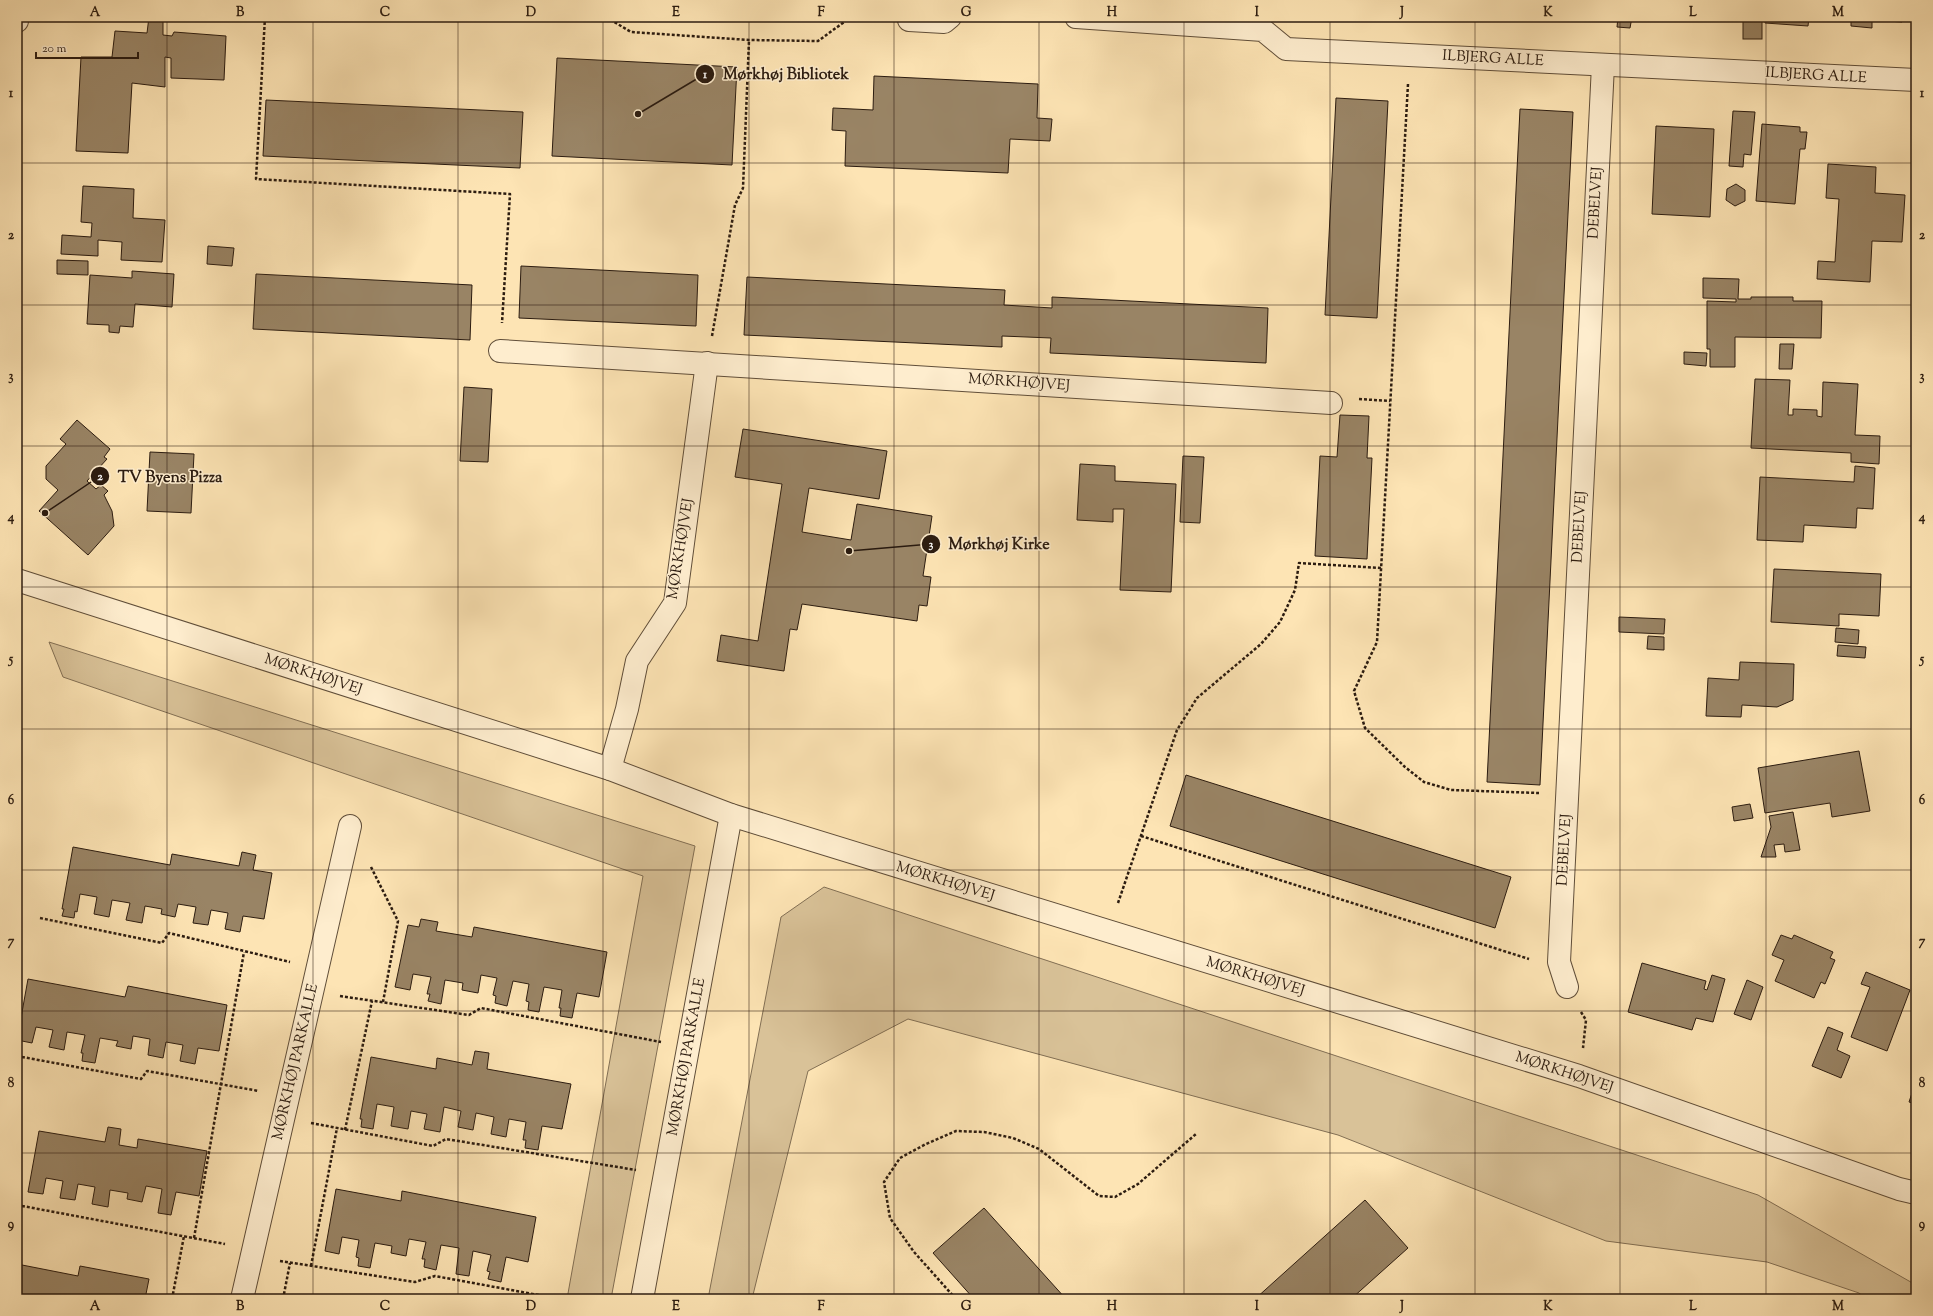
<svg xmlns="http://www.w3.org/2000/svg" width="1933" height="1316" font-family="'Sorts Mill Goudy',serif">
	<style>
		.green { fill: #d9c298; stroke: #826f54 }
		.building { fill: #998465; stroke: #2c1c10 }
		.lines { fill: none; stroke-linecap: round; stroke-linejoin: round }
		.minor-casing { stroke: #604e39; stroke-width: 24 }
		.tertiary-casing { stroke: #604e39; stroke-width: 24 }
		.path { stroke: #2c1c10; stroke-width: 2.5; stroke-dasharray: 3 2; stroke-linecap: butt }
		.minor { stroke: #feedce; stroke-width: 22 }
		.tertiary { stroke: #feedce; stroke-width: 22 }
		.grid { fill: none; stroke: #2c1c10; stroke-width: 1; stroke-opacity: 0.55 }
		.labels { text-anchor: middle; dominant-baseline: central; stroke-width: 3; stroke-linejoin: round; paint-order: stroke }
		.street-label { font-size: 15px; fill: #2c1c10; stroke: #feedce }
		.leader { fill: none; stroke: #2c1c10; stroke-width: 1.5 }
		.callout-dot { fill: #2c1c10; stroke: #feedce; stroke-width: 1.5 }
		.mark-label { font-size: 12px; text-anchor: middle; font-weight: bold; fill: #fff }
		.callout-label { font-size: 16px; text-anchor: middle; font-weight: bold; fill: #2c1c10; stroke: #feedce; stroke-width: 3; stroke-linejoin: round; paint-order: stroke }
		.neatline { fill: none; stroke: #2c1c10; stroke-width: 1.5 }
		.grid-label { font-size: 13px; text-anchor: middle; font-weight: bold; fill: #2c1c10 }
	</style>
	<rect width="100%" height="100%" fill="#fde4b4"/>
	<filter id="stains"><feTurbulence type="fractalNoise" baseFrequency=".005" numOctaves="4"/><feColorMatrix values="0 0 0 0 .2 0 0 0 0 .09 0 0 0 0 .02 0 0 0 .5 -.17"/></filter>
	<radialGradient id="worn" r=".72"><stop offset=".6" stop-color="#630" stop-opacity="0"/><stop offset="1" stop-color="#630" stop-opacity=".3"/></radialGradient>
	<g class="green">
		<polygon points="49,642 695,846 611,1299 567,1299 643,876 63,677"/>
		<polygon points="824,887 1758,1195 1916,1285 1916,1299 1866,1299 1859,1293 1767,1262 1606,1241 1338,1135 908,1019 808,1071 752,1299 708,1299 781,917"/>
	</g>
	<g class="building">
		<polygon points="149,17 163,17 163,35 172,36 174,32 226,36 224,80 171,78 171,58 165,57 165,87 132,83 128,153 76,151 81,57 112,57 115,31 147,33"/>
		<polygon points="1618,17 1632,17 1630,28 1617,27"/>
		<polygon points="1675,17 1722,17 1721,19"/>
		<polygon points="1765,17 1809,17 1808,26 1765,23"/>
		<polygon points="1851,17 1902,17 1902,22 1872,20 1872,28 1851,26"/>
		<rect x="1743" y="21" width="19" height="18"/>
		<polygon points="557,58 737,67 732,165 552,156"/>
		<polygon points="874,76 1038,84 1037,118 1052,119 1050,141 1010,139 1008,173 845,166 846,131 832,130 833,108 873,110"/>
		<polygon points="1336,98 1388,101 1377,318 1325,315"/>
		<polygon points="266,100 523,112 520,168 263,156"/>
		<polygon points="1520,109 1573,112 1540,785 1487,782"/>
		<polygon points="1733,111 1755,112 1751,155 1744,154 1743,167 1729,166"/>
		<polygon points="1762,124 1800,127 1800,132 1807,132 1805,149 1800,149 1795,204 1756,201"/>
		<polygon points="1656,126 1714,129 1710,217 1652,214"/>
		<polygon points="1828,164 1876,167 1875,193 1905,195 1902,242 1872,241 1870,282 1817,279 1818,261 1835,262 1839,199 1826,198"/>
		<polygon points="1736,184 1745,190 1745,201 1735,206 1726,200 1727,189"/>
		<polygon points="83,186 134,189 133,218 165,220 162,262 121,260 122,242 98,240 98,256 61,254 62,235 91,237 92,223 81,222"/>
		<polygon points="208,246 234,248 232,266 207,264"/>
		<polygon points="57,260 88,261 88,275 57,274"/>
		<polygon points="521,266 698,275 696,326 519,318"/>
		<polygon points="132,271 174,274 172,307 135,304 133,327 120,326 119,333 109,332 109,325 87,324 90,275 132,278"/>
		<polygon points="256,274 472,285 470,340 253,329"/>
		<polygon points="747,277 1005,290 1004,305 1052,308 1052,297 1268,308 1266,363 1050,353 1051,338 1002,336 1002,347 744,335"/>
		<polygon points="1703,278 1739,279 1738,299 1751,299 1751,297 1793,297 1793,301 1822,301 1821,338 1735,337 1735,367 1710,367 1710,349 1707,349 1707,301 1736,302 1736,299 1703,298"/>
		<polygon points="1780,344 1794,344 1792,369 1779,369"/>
		<polygon points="1684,352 1707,353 1706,366 1684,364"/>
		<polygon points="1755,379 1790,380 1788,415 1793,415 1793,409 1817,410 1817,416 1822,417 1823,382 1858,384 1855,435 1880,436 1879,464 1851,462 1851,453 1751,448"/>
		<polygon points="464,387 492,389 488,462 460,461"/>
		<polygon points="1340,415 1369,416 1367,458 1372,458 1367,559 1315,556 1320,456 1337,457"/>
		<polygon points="77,420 110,449 104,457 107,459 87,481 96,489 101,485 108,491 104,495 112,511 114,526 88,555 39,511 58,490 46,479 46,466 66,444 60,439"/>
		<polygon points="743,429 887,451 879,499 809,488 802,532 851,540 857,504 932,516 923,576 931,577 927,606 919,605 917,621 802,604 797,630 790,629 784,671 717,661 721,635 758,641 782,484 735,477"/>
		<polygon points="150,452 194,454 191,513 147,511"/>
		<polygon points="1183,456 1204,457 1200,523 1180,522"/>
		<polygon points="1080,464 1115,466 1115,481 1176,484 1171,592 1120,590 1124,509 1113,509 1113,522 1077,520"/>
		<polygon points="1855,466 1875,468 1873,509 1857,508 1856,528 1804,525 1803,542 1757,540 1760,477 1854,482"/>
		<polygon points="1774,569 1881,574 1879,616 1839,614 1839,626 1771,622"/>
		<polygon points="1619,617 1665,619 1664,634 1619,632"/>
		<polygon points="1836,628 1859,630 1858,644 1835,642"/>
		<polygon points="1648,636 1664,637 1664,650 1647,649"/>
		<polygon points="1838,645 1866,647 1865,658 1837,656"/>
		<polygon points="1740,662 1794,664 1793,700 1777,707 1742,705 1741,717 1706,716 1708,678 1739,680"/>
		<polygon points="1859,751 1870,811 1832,817 1830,803 1765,813 1758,768"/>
		<polygon points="1186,775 1511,877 1495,928 1170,826"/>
		<polygon points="1750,804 1753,818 1734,821 1732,807"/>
		<polygon points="1793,812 1800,850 1785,852 1784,844 1774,845 1776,857 1761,857 1771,827 1769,816"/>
		<polygon points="73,847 170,865 172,854 239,866 242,852 256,855 253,870 272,873 264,919 243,916 240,932 225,929 228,913 211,910 208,925 193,923 196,907 178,904 175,917 161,914 162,909 145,906 142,923 126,920 130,903 112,900 109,917 94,914 97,897 80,894 77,912 75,911 74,918 62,916 64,909 62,909"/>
		<polygon points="421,919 438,922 436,931 472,937 474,927 607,952 599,997 577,993 572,1018 560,1016 561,1008 559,1008 562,990 544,987 539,1012 528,1010 529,1002 526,1001 529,984 513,981 507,1006 495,1003 496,996 493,995 497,978 481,975 478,993 462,990 463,983 445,980 441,1004 428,1001 430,994 427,994 431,977 413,974 410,990 395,987 408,925 419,927"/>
		<polygon points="1781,935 1792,939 1794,935 1833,952 1830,958 1835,960 1825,984 1821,982 1814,998 1775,981 1784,960 1772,955"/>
		<polygon points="1642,963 1706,981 1704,989 1707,990 1712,975 1725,979 1713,1022 1696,1018 1692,1030 1628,1012"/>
		<polygon points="1866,972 1910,990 1887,1051 1851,1037 1870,987 1861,984"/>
		<polygon points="28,979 125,997 128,986 227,1005 219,1051 198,1048 195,1064 180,1061 183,1045 166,1042 163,1058 148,1055 150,1039 133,1036 131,1049 116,1046 118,1041 100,1038 95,1063 82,1061 83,1053 81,1053 85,1035 67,1032 64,1050 49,1047 53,1030 36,1027 32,1043 17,1040"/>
		<polygon points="1747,980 1763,987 1751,1020 1734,1014"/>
		<polygon points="1828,1027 1843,1033 1837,1050 1850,1056 1841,1078 1812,1066"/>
		<polygon points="475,1051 489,1053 487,1069 571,1084 562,1129 542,1126 538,1150 525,1148 526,1140 523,1140 526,1122 509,1119 506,1137 491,1134 494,1117 476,1113 473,1130 458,1127 461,1111 444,1107 440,1132 424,1129 427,1114 411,1111 408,1129 391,1126 394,1107 377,1104 373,1129 361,1127 362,1119 360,1119 371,1057 436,1069 437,1058 472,1065"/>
		<polygon points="1916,1081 1916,1104 1909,1102"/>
		<polygon points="108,1127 121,1129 119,1145 137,1148 138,1139 207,1151 199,1196 176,1192 171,1215 158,1213 162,1189 146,1186 142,1202 127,1199 128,1193 110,1190 108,1207 92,1204 95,1187 78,1184 75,1200 60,1198 63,1181 46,1178 43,1194 28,1192 39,1131 105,1142"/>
		<polygon points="336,1189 401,1201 402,1191 536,1217 528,1262 506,1257 501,1282 488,1279 490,1272 487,1271 491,1255 473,1251 469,1276 456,1274 459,1248 441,1245 436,1270 424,1267 425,1259 422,1259 426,1242 409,1239 406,1256 391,1253 392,1246 375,1243 370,1268 358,1266 359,1258 356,1257 359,1240 342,1237 339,1254 325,1251"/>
		<polygon points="1365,1200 1408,1248 1351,1299 1255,1299"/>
		<polygon points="984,1208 1066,1299 974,1299 933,1253"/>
		<polygon points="17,1264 78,1276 80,1266 149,1279 145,1299 17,1299"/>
	</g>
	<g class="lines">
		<g class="minor-casing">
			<g id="minor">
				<polyline points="1076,17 1263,30 1286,49 1916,80"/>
				<polyline points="909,20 944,22 950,17"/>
				<polyline points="17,21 17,17"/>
				<polyline points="500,351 1331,403"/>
				<polyline points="610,769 627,709 637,661 675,603 707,363"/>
				<polyline points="1567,987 1559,962 1603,65"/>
				<polyline points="242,1299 350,826"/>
				<polyline points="642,1299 731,815"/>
			</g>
		</g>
		<g class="tertiary-casing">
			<polyline id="tertiary" points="17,580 610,769 731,815 1579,1076 1899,1189 1916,1193"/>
		</g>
		<g class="path">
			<polyline points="265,17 256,179 510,194 502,323"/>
			<polyline points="606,17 631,32 749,40 818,41 851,17"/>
			<polyline points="1408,84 1377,642 1354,691 1365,728 1405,767 1424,782 1451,790 1539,793"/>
			<polyline points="712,336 735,205 743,188 749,40"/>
			<polyline points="1359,399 1390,401"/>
			<polyline points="1141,836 1529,959"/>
			<polyline points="371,867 398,921 383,1002"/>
			<polyline points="1118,903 1177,730 1197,698 1261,644 1280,622 1295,590 1299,563 1381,568"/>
			<polyline points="40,918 162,943 169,933 290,962"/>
			<polyline points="340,996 469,1015 481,1008 661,1042"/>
			<polyline points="1581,1012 1586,1020 1583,1048"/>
			<polyline points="17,1056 141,1079 147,1071 259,1091"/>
			<polyline points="311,1123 433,1146 446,1139 636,1170"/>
			<polyline points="345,1130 372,1001"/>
			<polyline points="17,1205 225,1244"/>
			<polyline points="194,1238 244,952"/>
			<polyline points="280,1261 415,1282 435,1276 560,1299"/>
			<polyline points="311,1266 337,1128"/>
			<polyline points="172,1299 184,1236"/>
			<polyline points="283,1299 290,1263"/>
			<polyline points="956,1299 914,1252 890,1218 884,1182 900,1158 926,1144 956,1131 984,1132 1013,1138 1039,1149 1099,1196 1115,1197 1138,1184 1196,1134"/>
		</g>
		<use href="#minor" class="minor"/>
		<use href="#tertiary" class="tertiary"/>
	</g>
	<path class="grid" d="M167,17V1299M313,17V1299M458,17V1299M603,17V1299M749,17V1299M894,17V1299M1039,17V1299M1184,17V1299M1330,17V1299M1475,17V1299M1620,17V1299M1766,17V1299M17,163H1916M17,305H1916M17,446H1916M17,587H1916M17,729H1916M17,870H1916M17,1011H1916M17,1153H1916"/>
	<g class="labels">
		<g class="street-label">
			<text transform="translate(1493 59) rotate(3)">ILBJERG ALLE</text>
			<text transform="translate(1816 76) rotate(3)">ILBJERG ALLE</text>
			<text transform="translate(1596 203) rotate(-87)">DEBELVEJ</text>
			<text transform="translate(1019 383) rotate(4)">MØRKHØJVEJ</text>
			<text transform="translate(1580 527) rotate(-87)">DEBELVEJ</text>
			<text transform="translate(681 549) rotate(-81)">MØRKHØJVEJ</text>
			<text transform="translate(313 675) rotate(18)">MØRKHØJVEJ</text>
			<text transform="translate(1565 850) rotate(-87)">DEBELVEJ</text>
			<text transform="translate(945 882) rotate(17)">MØRKHØJVEJ</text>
			<text transform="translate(1255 977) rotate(17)">MØRKHØJVEJ</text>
			<text transform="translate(687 1057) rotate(-80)">MØRKHØJ PARKALLE</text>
			<text transform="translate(296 1062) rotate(-77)">MØRKHØJ PARKALLE</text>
			<text transform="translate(1564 1073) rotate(18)">MØRKHØJVEJ</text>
		</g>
	</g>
	<path class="leader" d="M638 114L705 74M45 513L100 476M849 551L931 544"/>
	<g class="callout-dot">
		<circle cx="638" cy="114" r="4"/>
		<circle cx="45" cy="513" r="4"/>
		<circle cx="849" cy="551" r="4"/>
		<circle cx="705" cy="74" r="10"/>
		<circle cx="100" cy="476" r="10"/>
		<circle cx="931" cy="544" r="10"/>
	</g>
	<g class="mark-label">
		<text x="705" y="78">1</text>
		<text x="100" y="480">2</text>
		<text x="931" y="548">3</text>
	</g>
	<g class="callout-label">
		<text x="786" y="79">Mørkhøj Bibliotek</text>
		<text x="170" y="482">TV Byens Pizza</text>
		<text x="999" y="549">Mørkhøj Kirke</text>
	</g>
	<rect width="1933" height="1316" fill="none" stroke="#fde4b4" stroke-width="44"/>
	<path d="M36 52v6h102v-6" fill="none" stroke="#2c1c10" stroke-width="2"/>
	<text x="42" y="52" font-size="12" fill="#2c1c10" stroke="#feedce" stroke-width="3" paint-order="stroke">20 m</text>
	<rect x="22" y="22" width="1889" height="1272" class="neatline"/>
	<g class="grid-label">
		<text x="95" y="16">A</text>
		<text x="240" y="16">B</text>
		<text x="385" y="16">C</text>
		<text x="531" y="16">D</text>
		<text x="676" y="16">E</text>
		<text x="821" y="16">F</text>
		<text x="966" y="16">G</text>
		<text x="1112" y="16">H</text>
		<text x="1257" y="16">I</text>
		<text x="1402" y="16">J</text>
		<text x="1548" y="16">K</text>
		<text x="1693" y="16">L</text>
		<text x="1838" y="16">M</text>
		<text x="11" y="97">1</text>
		<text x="1922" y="97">1</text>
		<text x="11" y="239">2</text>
		<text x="1922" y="239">2</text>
		<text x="11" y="380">3</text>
		<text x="1922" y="380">3</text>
		<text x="11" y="521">4</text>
		<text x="1922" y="521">4</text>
		<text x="11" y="663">5</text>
		<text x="1922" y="663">5</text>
		<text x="11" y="804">6</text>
		<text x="1922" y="804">6</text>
		<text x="11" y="945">7</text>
		<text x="1922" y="945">7</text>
		<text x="11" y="1087">8</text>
		<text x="1922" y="1087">8</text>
		<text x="11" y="1228">9</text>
		<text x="1922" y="1228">9</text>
		<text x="95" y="1310">A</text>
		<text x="240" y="1310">B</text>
		<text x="385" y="1310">C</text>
		<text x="531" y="1310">D</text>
		<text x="676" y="1310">E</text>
		<text x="821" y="1310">F</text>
		<text x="966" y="1310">G</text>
		<text x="1112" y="1310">H</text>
		<text x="1257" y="1310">I</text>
		<text x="1402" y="1310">J</text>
		<text x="1548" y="1310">K</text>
		<text x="1693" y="1310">L</text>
		<text x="1838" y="1310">M</text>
	</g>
	<rect width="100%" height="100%" filter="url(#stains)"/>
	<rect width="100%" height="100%" fill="url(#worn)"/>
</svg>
